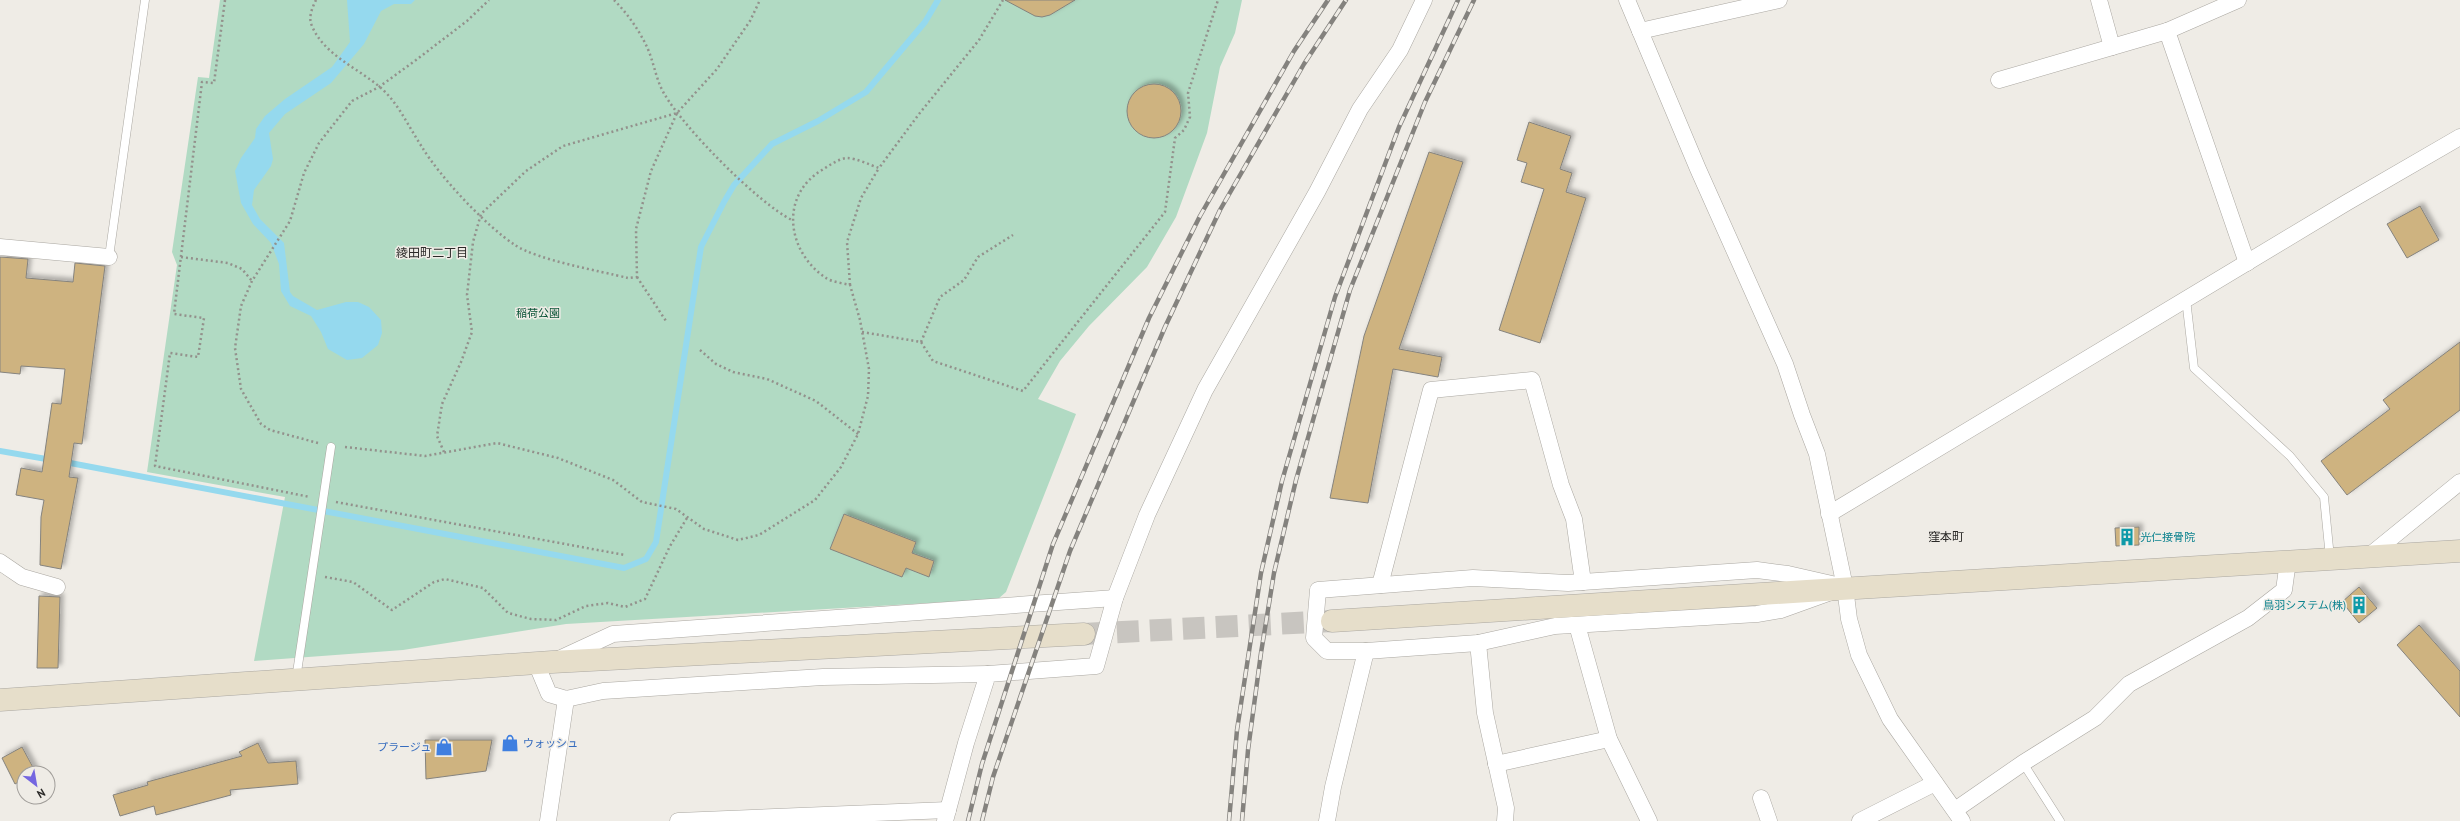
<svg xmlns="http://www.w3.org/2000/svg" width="2460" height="821" font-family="'PT Sans','Noto Sans JP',sans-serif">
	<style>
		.green { fill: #b1dac3 }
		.water { fill: #95d9ee }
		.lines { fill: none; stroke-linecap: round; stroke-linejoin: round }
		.stream { stroke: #95d9ee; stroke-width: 6 }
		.building { fill: #ceb380; stroke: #85837e; filter: url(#shadow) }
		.secondary-tunnel { stroke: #c8c5c0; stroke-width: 22; stroke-dasharray: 22 11; stroke-linecap: butt }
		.lane-casing { stroke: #aaa7a1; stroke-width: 9 }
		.street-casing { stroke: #aaa7a1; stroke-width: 17 }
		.secondary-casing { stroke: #aaa7a1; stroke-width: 23 }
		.path { stroke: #93918c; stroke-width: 2.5; stroke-dasharray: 2 3; stroke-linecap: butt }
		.lane { stroke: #fff; stroke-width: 8 }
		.street { stroke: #fff; stroke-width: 16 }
		.secondary { stroke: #e6deca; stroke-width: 22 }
		.rail-casing { stroke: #84827e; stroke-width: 4.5 }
		.rail { stroke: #efece6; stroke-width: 3; stroke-dasharray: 9; stroke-linecap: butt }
		.labels { text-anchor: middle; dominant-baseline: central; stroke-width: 3; stroke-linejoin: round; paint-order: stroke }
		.park-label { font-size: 11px; fill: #095336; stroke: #efece6 }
		.culture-label { font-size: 11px; fill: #0d838f; stroke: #efece6; text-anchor: start }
		.shop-label { font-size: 11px; fill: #366cbe; stroke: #efece6; text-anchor: start }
		.neighbourhood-label { font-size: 12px; fill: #2b2a28; stroke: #efece6 }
	</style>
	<defs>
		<filter id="shadow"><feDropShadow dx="3.5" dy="-3.5" stdDeviation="2" flood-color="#0004"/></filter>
	</defs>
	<rect width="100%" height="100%" fill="#efece6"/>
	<polygon class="green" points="220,0 1242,0 1235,33 1220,67 1207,133 1176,217 1147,267 1089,326 1060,361 1038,399 1076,414 1006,592 998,599 566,624 403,650 254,661 285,497 147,472 177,265 172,252 198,77 209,78"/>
	<polygon class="water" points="347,0 415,0 411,4 394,4 381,11 364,44 331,83 285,114 269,133 273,159 271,166 254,190 252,205 260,219 284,243 290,292 293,296 317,310 346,302 358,302 369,307 381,320 382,333 378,345 362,358 347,360 328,349 321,332 311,316 290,306 281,291 279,264 271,243 253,224 241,203 235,171 241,158 255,138 256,129 265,116 285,99 332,67 350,42"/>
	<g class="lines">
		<g class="stream">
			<polyline points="0,451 52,460"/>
			<polyline points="65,462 624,568 646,559 656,542 701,247 724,202 734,185 772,144 818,121 866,92 925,22 938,0"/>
		</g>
	</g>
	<g class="building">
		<polygon points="1005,0 1075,0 1050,15 1042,17 1035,16"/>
		<circle cx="1154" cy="111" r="27"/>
		<polygon points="1529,122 1571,136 1560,169 1572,173 1566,192 1586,198 1540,343 1499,330 1544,189 1521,182 1527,163 1517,160"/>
		<polygon points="1429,152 1463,162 1399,349 1442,357 1438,377 1393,369 1368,503 1330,498 1364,336"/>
		<polygon points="2420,206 2439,240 2407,258 2387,224"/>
		<polygon points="0,257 28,259 26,278 73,282 75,263 105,266 82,444 74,443 69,477 78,478 61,569 40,565 41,517 44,500 16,495 21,468 42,472 52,403 61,404 65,369 21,366 20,374 0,372"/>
		<polygon points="2460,342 2460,410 2347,495 2321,461 2390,409 2383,400"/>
		<polygon points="844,514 916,542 912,553 934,561 929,577 906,568 902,577 830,549"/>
		<polygon points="2139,527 2139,545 2116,546 2115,528"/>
		<polygon points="2359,587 2377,608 2359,623 2342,602"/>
		<polygon points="39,596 60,597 58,668 37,668"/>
		<polygon points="2419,625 2460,671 2460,717 2397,645"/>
		<polygon points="425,740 492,740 486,771 426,779"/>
		<polygon points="258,743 268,763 296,761 298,784 230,790 231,795 156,815 154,806 120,816 113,795 148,785 147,782 242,756 239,752"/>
		<polygon points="22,747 36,773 24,773 24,779 15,784 2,758"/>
	</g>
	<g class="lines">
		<polyline class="secondary-tunnel" points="1084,634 1332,621"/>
		<g class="lane-casing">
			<g id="lane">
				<polyline points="109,257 145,0"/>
				<polyline points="2186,299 2194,368 2290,456 2324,497 2330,558"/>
				<polyline points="296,679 331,447"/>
				<polyline points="2023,763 2060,821"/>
			</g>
		</g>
		<g class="street-casing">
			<g id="street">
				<polyline points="1627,0 1698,169 1785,364 1802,415 1817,454 1845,587 1849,619 1859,655 1890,719 1962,821"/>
				<polyline points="2099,0 2112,47"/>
				<polyline points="2238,0 2167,31 2247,263"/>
				<polyline points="1640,31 1779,0"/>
				<polyline points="1999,80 2167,31"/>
				<polyline points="0,247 109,257"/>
				<polyline points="1829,514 2346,203 2460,137"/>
				<polyline points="2369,556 2460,482"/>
				<polyline points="0,562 22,577 57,587"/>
				<polygon points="1757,570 1788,574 1845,587 1781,610 1757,614 1555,626 1478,643 1366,651 1327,651 1314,638 1318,590 1473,578 1568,583"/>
				<polyline points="1380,585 1431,390 1532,380 1561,485 1574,519 1583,582"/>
				<polyline points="1577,625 1609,739 1649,821"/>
				<polyline points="1478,643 1485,713 1506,808 1505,821"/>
				<polyline points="559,659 613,634 1115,598"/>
				<polyline points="536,663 549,694 566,699 603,691 823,677 988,674"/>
				<polyline points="1496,764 1609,739"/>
				<polyline points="1761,798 1769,821"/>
				<polyline points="1955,810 2023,763 2095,718 2129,684 2248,618 2284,590 2288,561"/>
				<polyline points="548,821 566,699"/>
				<polyline points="678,821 948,810"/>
				<polyline points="945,821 966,743 988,674 1096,666 1115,598 1147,515 1205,390 1317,192 1360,109 1400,50 1424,0"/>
				<polyline points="1327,821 1333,787 1366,651"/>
				<polyline points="1860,821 1935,783"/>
			</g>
		</g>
		<g class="secondary-casing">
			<g id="secondary">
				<path d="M1332,621C1708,599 2084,571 2460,551"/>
				<polyline points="0,700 552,662 1084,634"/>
			</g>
		</g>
		<g class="path">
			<polyline points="225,0 214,83 202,82 174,314 204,318 198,357 170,353 155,466 310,497"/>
			<path d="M316,0C312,8 308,18 312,26C324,55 358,68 381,88C399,104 408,126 422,147C440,177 486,226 515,245C537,260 600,271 628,278L637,277L636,229L651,171L677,113"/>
			<path d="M614,0C627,13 639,30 647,47C654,62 656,81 665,95C684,128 759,204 792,220"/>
			<polyline points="181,257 228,263 242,269 252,281"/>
			<polyline points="637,277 666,321"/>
			<polyline points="850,285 847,242 861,198 879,168"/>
			<polyline points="862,332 921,342 933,361 1023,391 1165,212 1175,138 1184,130 1190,117 1188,93 1218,0"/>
			<polyline points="921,342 940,297 964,280 978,257 1013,235"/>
			<polyline points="700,350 716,364 733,372 767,379 816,401 858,434"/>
			<polyline points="318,443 270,430 261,424 241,389 235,348 241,306 252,281 290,221 304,173 319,143 352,101 379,87 416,60 467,21 489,0"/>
			<path d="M345,447L425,456L497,443L558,458L613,480L642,502L676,509L704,529L738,540L759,535L815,500L841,467L858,434L868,396L869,369L860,320L850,285C842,283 832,282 826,278C787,252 779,196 822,170C830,165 838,159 847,158C856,158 870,165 879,168L919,114L979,40L1003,0"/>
			<polyline points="444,452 437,436 442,404 461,362 472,332 467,295 473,242 481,214 526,171 563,146 677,113 717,69 750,21 760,0"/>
			<polyline points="336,502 625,555"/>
			<polyline points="325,577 353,582 392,610 434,582 445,579 483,588 508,613 531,619 556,620 586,606 608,603 625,607 645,599 670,546 687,518"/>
		</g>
		<use href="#lane" class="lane"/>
		<use href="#street" class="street"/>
		<use href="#secondary" class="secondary"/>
		<g class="rail-casing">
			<g id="rail">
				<polyline points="968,821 982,764 1053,544 1149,318 1200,216 1294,51 1328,0"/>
				<polyline points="982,821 993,777 1070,551 1165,327 1220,210 1304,64 1346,0"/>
				<polyline points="1229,821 1237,730 1261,573 1282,481 1335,297 1399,127 1458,0"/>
				<polyline points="1242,821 1248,750 1261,653 1274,573 1296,480 1350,290 1425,102 1474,0"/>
			</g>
		</g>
		<use href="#rail" class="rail"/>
	</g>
	<defs>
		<g id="building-bare" transform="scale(1.38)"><path d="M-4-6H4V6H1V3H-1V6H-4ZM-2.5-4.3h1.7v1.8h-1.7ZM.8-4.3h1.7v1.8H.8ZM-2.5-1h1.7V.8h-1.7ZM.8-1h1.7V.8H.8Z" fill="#0f9aa8" stroke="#efece6" stroke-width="2.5" paint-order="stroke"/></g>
		<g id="shop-bare" transform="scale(1.38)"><path d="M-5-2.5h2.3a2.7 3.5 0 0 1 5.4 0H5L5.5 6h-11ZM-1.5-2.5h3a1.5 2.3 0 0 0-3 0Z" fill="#3f7fe0" stroke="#efece6" stroke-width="2.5" paint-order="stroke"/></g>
	</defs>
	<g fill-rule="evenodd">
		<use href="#building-bare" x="2127" y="537"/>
		<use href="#building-bare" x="2359" y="605"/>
		<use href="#shop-bare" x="510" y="743"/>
		<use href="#shop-bare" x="444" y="747"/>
	</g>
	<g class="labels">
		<g class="park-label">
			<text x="538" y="313">稲荷公園</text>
		</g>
		<g class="culture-label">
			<text x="2140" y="537">光仁接骨院</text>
			<text x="2346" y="605" text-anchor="end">鳥羽システム(株)</text>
		</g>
		<g class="shop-label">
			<text x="523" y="743">ウォッシュ</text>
			<text x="431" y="747" text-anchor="end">プラージュ</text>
		</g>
		<g class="neighbourhood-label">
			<text x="432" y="252">綾田町二丁目</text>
			<text x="1946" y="536">窪本町</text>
		</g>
	</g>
	<g transform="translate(36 785) rotate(149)"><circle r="19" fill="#efece6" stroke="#a19e9a"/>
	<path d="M0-3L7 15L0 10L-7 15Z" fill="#7466e0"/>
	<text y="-6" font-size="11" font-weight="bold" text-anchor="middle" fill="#2b2a28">N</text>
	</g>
</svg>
